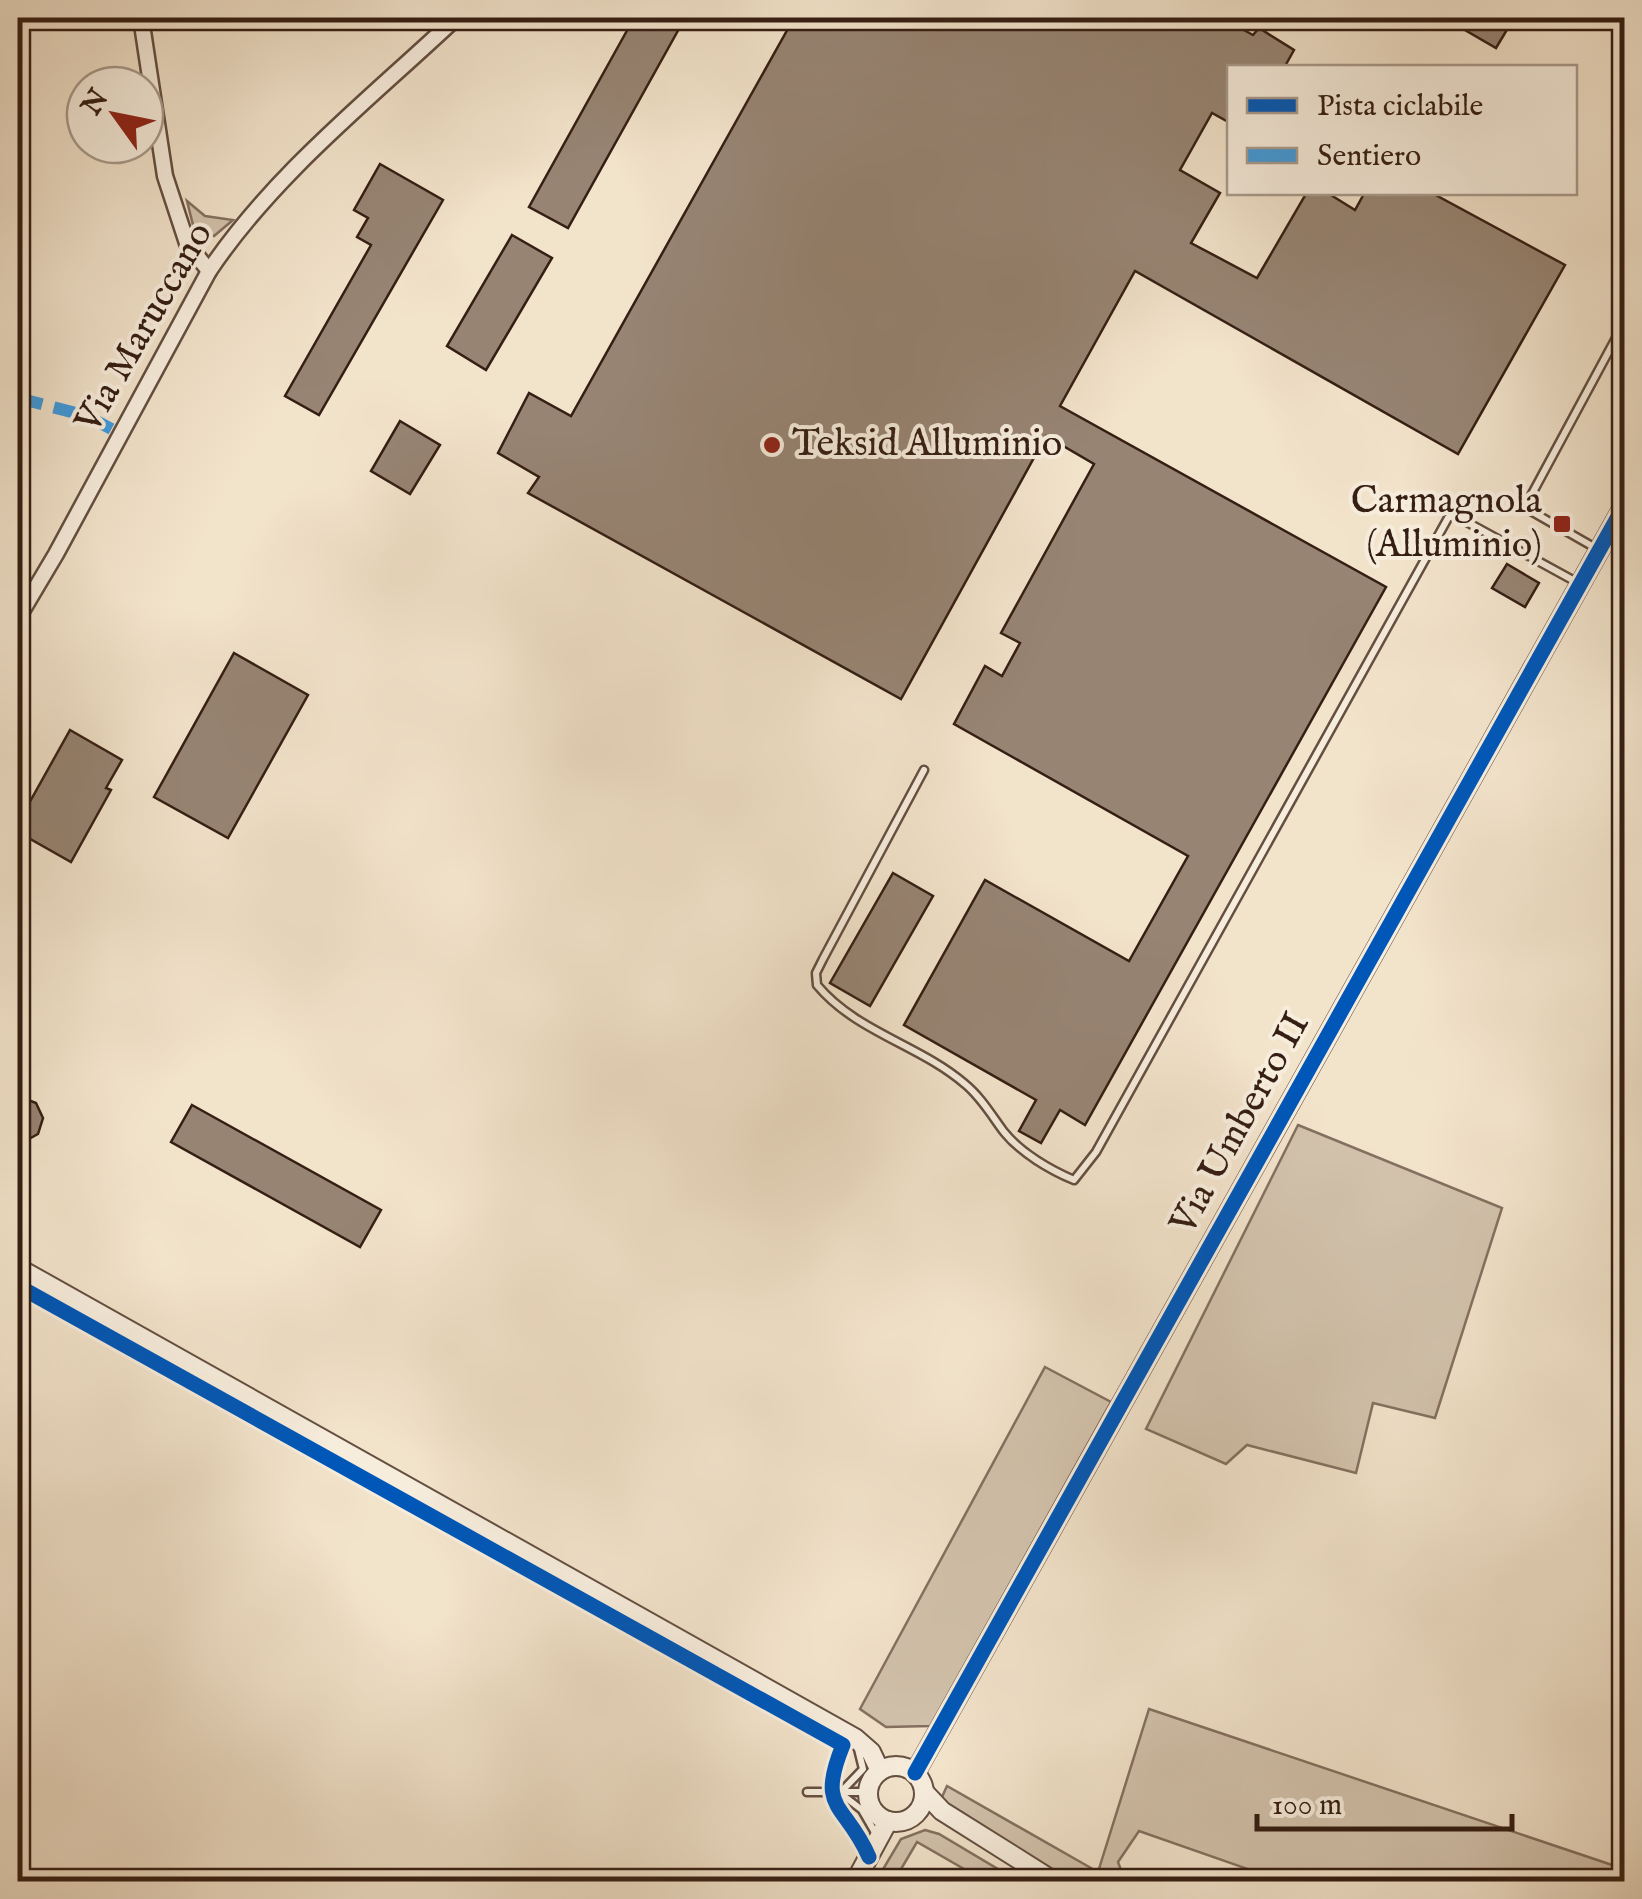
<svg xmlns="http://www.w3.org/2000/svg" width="1642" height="1899" font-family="'IM FELL English',serif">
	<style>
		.green { fill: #d2c2ac; stroke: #847060; stroke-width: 2.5 }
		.building { fill: #978473; stroke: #351e13; stroke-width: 2.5 }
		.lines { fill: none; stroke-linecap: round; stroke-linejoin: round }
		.service-casing { stroke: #644f41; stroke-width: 11 }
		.minor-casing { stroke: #644f41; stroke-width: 19 }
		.tertiary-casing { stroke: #644f41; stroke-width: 22 }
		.service { stroke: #f7eddd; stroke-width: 6 }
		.minor { stroke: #f7eddd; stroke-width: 14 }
		.tertiary { stroke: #f7eddd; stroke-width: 18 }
		.quiet { stroke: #3e9bde; stroke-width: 12; stroke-dasharray: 25 12; stroke-linecap: butt }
		.cycleway-casing { stroke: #f7eddd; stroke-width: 21 }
		.cycleway { stroke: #0057b8; stroke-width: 15 }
		.poi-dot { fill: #8f2418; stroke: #f7eddd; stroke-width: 4 }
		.labels { text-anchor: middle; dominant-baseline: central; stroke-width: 8; stroke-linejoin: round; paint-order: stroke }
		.street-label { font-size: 38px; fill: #351e13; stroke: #f7eddd }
		.poi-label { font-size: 38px; fill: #351e13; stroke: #f7eddd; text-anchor: start }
	</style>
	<rect width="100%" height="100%" fill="#f2e3cb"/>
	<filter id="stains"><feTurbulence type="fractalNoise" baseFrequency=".002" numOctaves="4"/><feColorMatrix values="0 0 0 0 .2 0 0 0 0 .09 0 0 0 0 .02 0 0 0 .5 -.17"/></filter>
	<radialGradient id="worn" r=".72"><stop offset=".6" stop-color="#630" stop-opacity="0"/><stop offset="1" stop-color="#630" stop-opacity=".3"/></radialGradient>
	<g class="green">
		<polygon points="187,201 205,216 233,220 214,236 194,229"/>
		<polygon points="1298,1125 1502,1208 1435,1418 1373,1403 1356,1473 1247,1445 1226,1464 1146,1429"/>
		<polygon points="1045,1367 1111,1402 931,1726 886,1727 860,1709"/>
		<polygon points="1149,1709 1624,1869 1624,1881 1282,1881 1139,1831 1118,1862 1125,1881 1069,1881 954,1811 942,1797 947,1786 1098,1872"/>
		<polygon points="925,1830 939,1834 1018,1881 985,1881 917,1842 894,1881 876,1881 901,1839"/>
	</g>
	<g class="building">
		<polygon points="634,18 685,18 568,228 529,207"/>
		<polygon points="794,18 1222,18 1253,35 1259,28 1294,50 1284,68 1230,68 1230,123 1212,113 1180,170 1220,193 1191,243 1257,278 1307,192 1326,192 1355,210 1365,192 1430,192 1565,265 1458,454 1135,271 1060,406 1386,587 1085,1125 1060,1110 1041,1143 1019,1131 1036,1100 904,1025 985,880 1129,961 1188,856 954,724 985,666 1002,676 1020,643 1001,633 1094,464 1046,436 901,699 528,493 539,477 498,453 529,393 571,416"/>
		<polygon points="1472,18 1514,18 1496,48 1465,30"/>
		<polygon points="380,164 443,200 319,415 285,396 371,245 357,237 368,218 354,210"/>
		<polygon points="512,235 552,258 486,370 447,346"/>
		<polygon points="400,421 440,445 410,494 371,471"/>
		<polygon points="1507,564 1539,583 1525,607 1492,588"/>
		<polygon points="234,653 308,695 228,838 154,797"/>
		<polygon points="70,730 122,760 106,788 111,790 71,862 18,832 18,823"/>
		<polygon points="893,873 933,896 870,1006 830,983"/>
		<polygon points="18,1096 36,1103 43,1118 38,1134 18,1145"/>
		<polygon points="192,1105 381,1210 360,1247 171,1142"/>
	</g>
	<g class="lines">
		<g class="service-casing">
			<g id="service">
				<polyline points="1599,550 1529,510 1526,505 1624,323"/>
				<path d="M924,770L823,959L816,973L817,985C856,1032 920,1045 965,1084C981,1097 992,1116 1004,1132C1021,1153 1050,1170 1074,1180L1096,1152L1448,518L1454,515L1580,584"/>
				<polyline points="858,1749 863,1769 840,1793 862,1810 877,1836"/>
				<polyline points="807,1792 868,1792"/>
			</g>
		</g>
		<g class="minor-casing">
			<g id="minor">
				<polyline points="141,18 165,176 187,243 209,271"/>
				<path d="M18,618L56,554L209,271C274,174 371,98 456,18"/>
			</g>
		</g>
		<g class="tertiary-casing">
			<g id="tertiary">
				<polyline points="18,1268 855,1738 871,1752 880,1771"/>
				<circle cx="896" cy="1794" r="28"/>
				<polyline points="915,1773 1624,506"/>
				<polyline points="925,1793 942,1811 1055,1882"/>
				<polyline points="855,1882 888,1821"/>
			</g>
		</g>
		<use href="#service" class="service"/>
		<use href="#minor" class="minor"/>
		<use href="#tertiary" class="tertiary"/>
		<polyline class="quiet" points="18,398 87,416 121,434"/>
		<g class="cycleway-casing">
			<g id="cycleway">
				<path d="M18,1286L843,1745C816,1811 845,1802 869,1857"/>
				<polyline points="915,1773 1624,506"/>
			</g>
		</g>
		<use href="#cycleway" class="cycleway"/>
	</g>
	<g class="poi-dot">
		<circle cx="772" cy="445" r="10"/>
		<rect x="1552" y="514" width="20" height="20" rx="5"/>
	</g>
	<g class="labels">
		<g class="street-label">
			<text transform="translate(145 328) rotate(-60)">Via Maruccano</text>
			<text transform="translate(1241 1124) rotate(-61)">Via Umberto II</text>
		</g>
		<g class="poi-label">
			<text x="792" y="445">Teksid Alluminio</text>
			<text x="1542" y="502" text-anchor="end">Carmagnola<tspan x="1542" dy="44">(Alluminio)</tspan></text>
		</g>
	</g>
	<rect width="1642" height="1899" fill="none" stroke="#f2e3cb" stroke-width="60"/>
	<rect x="20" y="20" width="1602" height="1859" fill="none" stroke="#351e13" stroke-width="5"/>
	<rect x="30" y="30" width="1582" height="1839" fill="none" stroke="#351e13" stroke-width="2.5"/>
	<rect x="1227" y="65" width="350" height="130" fill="#f7eddd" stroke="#a99a8c" stroke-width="2.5"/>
	<rect x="1247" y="98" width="50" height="15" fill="#0057b8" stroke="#a99a8c" stroke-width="2.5"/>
	<text x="1317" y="115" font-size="30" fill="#351e13">Pista ciclabile</text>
	<rect x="1247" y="148" width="50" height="15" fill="#3e9bde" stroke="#a99a8c" stroke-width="2.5"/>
	<text x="1317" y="165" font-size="30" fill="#351e13">Sentiero</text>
	<g transform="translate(115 115) rotate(303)"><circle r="48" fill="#f7eddd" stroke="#a99a8c" stroke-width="2.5"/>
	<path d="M0-8L18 38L0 25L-18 38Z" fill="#8f2418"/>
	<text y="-15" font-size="28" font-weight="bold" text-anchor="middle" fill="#351e13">N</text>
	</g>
	<path d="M1257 1814v15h255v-15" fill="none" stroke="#351e13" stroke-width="5"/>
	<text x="1272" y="1814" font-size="30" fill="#351e13" stroke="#f7eddd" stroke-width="8" paint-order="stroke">100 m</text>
	<rect width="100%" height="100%" filter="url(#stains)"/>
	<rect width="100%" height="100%" fill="url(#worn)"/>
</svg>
